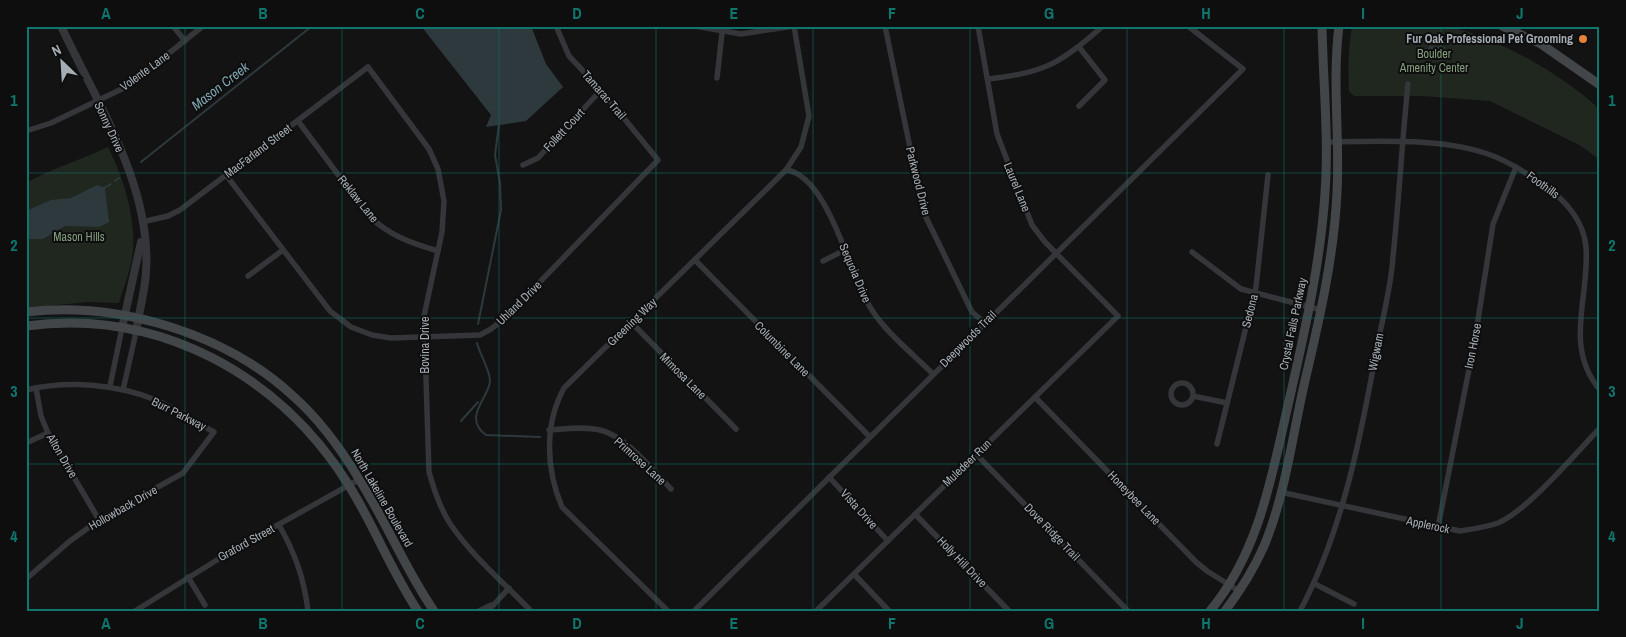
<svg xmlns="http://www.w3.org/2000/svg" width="1626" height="637" font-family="'Archivo Narrow',sans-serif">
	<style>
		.green { fill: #20271f }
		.water { fill: #2d393c }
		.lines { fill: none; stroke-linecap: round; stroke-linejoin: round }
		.stream { stroke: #2d393c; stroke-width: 2 }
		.minor { stroke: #343639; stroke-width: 5.5 }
		.tertiary { stroke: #343639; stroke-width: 8 }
		.secondary { stroke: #424649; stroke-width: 9 }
		.grid { fill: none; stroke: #0f766e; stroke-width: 1; stroke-opacity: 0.55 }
		.poi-dot { fill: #e78238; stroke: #0e0e0f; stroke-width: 2 }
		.labels { text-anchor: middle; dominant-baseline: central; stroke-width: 4; stroke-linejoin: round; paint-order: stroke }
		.poi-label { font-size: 12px; font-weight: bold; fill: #a5adb4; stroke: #0e0e0f; text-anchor: end }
		.park-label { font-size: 12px; fill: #839e7d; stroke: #0e0e0f }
		.street-label { font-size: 12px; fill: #a5adb4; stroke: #0e0e0f }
		.water-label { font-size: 14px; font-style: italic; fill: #7ea3ae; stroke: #0e0e0f }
		.neatline { fill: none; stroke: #0f766e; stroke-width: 2 }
		.grid-label { font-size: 16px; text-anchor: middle; font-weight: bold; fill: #0f766e }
	</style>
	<rect width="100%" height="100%" fill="#131314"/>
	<g class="green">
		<path d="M1352,26C1382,26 1414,23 1443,26C1489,32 1567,77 1600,110V160L1581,146L1490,101L1422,96H1354L1349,91C1348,69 1348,48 1352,26Z"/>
		<path d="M108,147C124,178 138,224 132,259C129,274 123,289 119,303L88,302L26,308V183C52,168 81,160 108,147Z"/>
	</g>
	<g class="water">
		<polygon points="421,26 531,26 546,64 563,87 526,121 486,127 491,115"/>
		<polygon points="1429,46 1445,47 1447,55 1440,55 1437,59 1427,54"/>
		<polygon points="97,185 105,188 109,222 99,227 65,226 43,239 26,239 26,211 51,200 71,198"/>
	</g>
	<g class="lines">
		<g class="stream">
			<polyline points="141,162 312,26"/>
			<polyline points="115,181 119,178"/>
			<polyline points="104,188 111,184"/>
			<polyline points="478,324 501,210 500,183 495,155 499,124"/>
			<path d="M477,343C480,355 489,368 490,380C491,396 461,417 486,435L540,437"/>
			<polyline points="461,421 478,402"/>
		</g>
		<g class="minor">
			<polyline points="173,26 185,41"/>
			<polyline points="695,26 741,34 794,26"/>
			<polyline points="885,26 923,211 972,312 985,323"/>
			<polyline points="1079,47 1105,80 1079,106"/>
			<polyline points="717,78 722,33"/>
			<path d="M988,79C1046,73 1060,63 1103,26"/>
			<path d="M298,121L369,216C390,236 411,243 438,251"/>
			<polyline points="26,131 51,123 128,86 203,26"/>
			<path d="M1326,142C1376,141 1438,138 1485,153C1507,160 1527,173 1545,186C1565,200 1584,221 1586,247C1590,297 1563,346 1600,390"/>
			<polyline points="523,165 538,158 601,90"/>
			<path d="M786,170C828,175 850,275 870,307C885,332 912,353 933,374"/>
			<polyline points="226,175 330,311 351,327 372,335 391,338 480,335 491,329 505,318 658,160 601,90 569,56 556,26"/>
			<path d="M142,222L168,216L180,210L368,67L429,149L438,169L444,201L442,232L424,316L429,472C434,490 440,509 451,525C473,557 504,583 531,611"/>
			<polyline points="1192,252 1241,289 1321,310"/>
			<polyline points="695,260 870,437"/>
			<polyline points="823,261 845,250"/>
			<polyline points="248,276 283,250"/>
			<polyline points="631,322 736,429"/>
			<circle cx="1182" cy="394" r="11"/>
			<polyline points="110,386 122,328"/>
			<polyline points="36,388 41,416 48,433 99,520"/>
			<path d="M26,390C68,380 116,384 156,400C176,409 195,422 214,432L183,473L99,520L70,541L26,579"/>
			<polyline points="123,390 136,332"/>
			<polyline points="1193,396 1227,403"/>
			<polyline points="1035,397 1196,562 1207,571 1239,591"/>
			<path d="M549,430C565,429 583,426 600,430C628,437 652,470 671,489"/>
			<polyline points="26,443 48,433"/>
			<polyline points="1217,444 1256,287 1268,175"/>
			<polyline points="976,454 1128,611"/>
			<polyline points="829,477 888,541"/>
			<path d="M1280,492L1460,531C1473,529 1486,527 1498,523C1527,511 1576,453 1600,428"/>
			<polyline points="915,514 1009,611"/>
			<path d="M279,525C295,553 304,578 308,611"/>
			<polyline points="1438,527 1475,339 1493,224 1516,167"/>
			<polyline points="854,574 889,611"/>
			<polyline points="188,577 205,605"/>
			<polyline points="1315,584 1354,604"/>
			<polyline points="135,611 233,550 360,479"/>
			<polyline points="479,611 491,605"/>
			<polyline points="488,611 509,588"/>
			<path d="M668,611L562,507C546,469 544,425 564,388L786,170L801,147L809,116L794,26"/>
			<polyline points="694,611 1243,69 1188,26"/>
			<polyline points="816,611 1118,316 1045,242 1032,225 997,134 978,26"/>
			<path d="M1300,611C1343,530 1361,436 1377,347C1383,317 1391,287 1393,257C1399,199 1402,142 1408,84"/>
		</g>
		<g class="tertiary">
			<path d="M61,26C96,101 152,186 146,272C145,291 139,312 136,332"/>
			<polyline points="122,328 141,242"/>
		</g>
		<g class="secondary">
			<polyline points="1502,26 1541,44 1600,85"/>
			<path d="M26,312C118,301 225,333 293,396C319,419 341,449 359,479C386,521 405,569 434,611"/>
			<path d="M26,326C158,308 279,374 348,484C374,525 391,571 418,611"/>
			<path d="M1210,611C1255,557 1269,490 1284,423C1301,347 1320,271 1325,193C1329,137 1323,82 1322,26"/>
			<path d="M1225,611C1240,591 1254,569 1264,546C1285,496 1292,438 1304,385C1319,321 1334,258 1337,192C1340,137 1332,81 1339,26"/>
		</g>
	</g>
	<path class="grid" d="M185,26V611M342,26V611M499,26V611M656,26V611M813,26V611M970,26V611M1127,26V611M1284,26V611M1441,26V611M26,173H1600M26,318H1600M26,464H1600"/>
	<circle class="poi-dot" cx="1583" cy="39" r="5"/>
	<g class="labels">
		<g class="poi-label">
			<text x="1573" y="39">Fur Oak Professional Pet Grooming</text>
		</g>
		<g class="park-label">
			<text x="1434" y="54">Boulder<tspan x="1434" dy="14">Amenity Center</tspan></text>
			<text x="79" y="237">Mason Hills</text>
		</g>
		<g class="street-label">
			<text transform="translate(145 71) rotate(-36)">Volente Lane</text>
			<text transform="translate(604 95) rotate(49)">Tamarac Trail</text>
			<text transform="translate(109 127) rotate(65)">Sonny Drive</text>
			<text transform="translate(564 130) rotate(-47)">Follett Court</text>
			<text transform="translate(258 151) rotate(-37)">MacFarland Street</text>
			<text transform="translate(918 181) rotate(76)">Parkwood Drive</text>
			<text transform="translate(1543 185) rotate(36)">Foothills</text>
			<text transform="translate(1017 187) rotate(68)">Laurel Lane</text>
			<text transform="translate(358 199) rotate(51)">Reklaw Lane</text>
			<text transform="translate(855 273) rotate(67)">Sequoia Drive</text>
			<text transform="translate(519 303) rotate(-44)">Uhland Drive</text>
			<text transform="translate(1250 311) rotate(-76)">Sedona</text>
			<text transform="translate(632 322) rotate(-44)">Greening Way</text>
			<text transform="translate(1293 324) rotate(-78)">Crystal Falls Parkway</text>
			<text transform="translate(968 339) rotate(-45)">Deepwoods Trail</text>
			<text transform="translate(425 345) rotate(-90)">Bovina Drive</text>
			<text transform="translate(1473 346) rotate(-79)">Iron Horse</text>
			<text transform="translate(782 349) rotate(45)">Columbine Lane</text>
			<text transform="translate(1376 352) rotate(-79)">Wigwam</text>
			<text transform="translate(683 376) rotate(45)">Mimosa Lane</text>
			<text transform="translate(179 414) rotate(27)">Burr Parkway</text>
			<text transform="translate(62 456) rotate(60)">Alton Drive</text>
			<text transform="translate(640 461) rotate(42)">Primrose Lane</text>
			<text transform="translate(967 463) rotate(-44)">Muledeer Run</text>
			<text transform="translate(382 498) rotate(60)">North Lakeline Boulevard</text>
			<text transform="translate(1134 498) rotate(46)">Honeybee Lane</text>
			<text transform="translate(123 508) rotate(-30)">Hollowback Drive</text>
			<text transform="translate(859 509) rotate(48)">Vista Drive</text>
			<text transform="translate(1428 525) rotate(12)">Applerock</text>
			<text transform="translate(1052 532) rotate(46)">Dove Ridge Trail</text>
			<text transform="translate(246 543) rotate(-29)">Graford Street</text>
			<text transform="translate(962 562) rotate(46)">Holly Hill Drive</text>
		</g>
		<g class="water-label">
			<text transform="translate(220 86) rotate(-38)">Mason Creek</text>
		</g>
	</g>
	<rect width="1626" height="637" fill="none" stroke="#0e0e0f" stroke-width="55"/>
	<g transform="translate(62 62) rotate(335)" stroke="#0e0e0f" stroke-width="4" paint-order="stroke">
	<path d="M0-4L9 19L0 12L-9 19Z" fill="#a5adb4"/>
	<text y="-8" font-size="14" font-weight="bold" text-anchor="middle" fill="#a5adb4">N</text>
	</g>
	<rect x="28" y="28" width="1570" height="582" class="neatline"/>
	<g class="grid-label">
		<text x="106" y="19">A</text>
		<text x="263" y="19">B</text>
		<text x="420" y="19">C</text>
		<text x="577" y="19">D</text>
		<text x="734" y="19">E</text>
		<text x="892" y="19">F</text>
		<text x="1049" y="19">G</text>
		<text x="1206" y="19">H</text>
		<text x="1363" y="19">I</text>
		<text x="1520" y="19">J</text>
		<text x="14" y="106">1</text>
		<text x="1612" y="106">1</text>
		<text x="14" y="251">2</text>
		<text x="1612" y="251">2</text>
		<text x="14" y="397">3</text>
		<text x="1612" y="397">3</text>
		<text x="14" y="542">4</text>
		<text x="1612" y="542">4</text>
		<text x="106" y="629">A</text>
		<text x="263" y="629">B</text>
		<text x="420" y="629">C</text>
		<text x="577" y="629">D</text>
		<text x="734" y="629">E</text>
		<text x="892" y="629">F</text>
		<text x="1049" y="629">G</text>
		<text x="1206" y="629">H</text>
		<text x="1363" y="629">I</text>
		<text x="1520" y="629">J</text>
	</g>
</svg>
